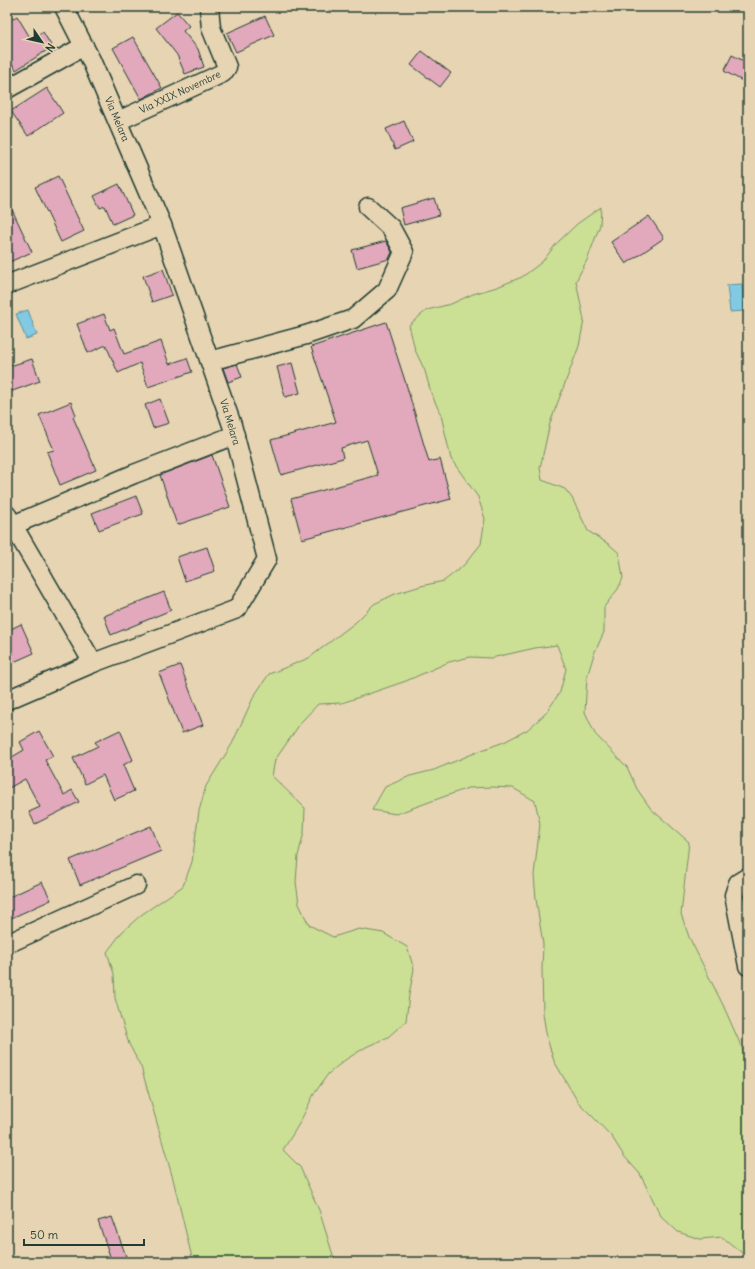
<svg xmlns="http://www.w3.org/2000/svg" width="755" height="1269" font-family="Delius,sans-serif">
	<style>
		.green { fill: #cbe095; stroke: #758e64 }
		.water { fill: #82c9e3; stroke: #5a919d }
		.building { fill: #e1a9bb; stroke: #1f3d34 }
		.lines { fill: none; stroke-linecap: round; stroke-linejoin: round }
		.street-casing { stroke: #1f3d34; stroke-width: 21 }
		.street { stroke: #e7d4b2; stroke-width: 18 }
		.labels { text-anchor: middle; dominant-baseline: central; stroke-width: 3; stroke-linejoin: round; paint-order: stroke }
		.street-label { font-size: 10px; fill: #1f3d34; stroke: #e7d4b2 }
	</style>
	<rect width="100%" height="100%" fill="#e7d4b2"/>
	<filter id="ink" filterUnits="userSpaceOnUse"><feTurbulence type="fractalNoise" baseFrequency=".025" numOctaves="2"/><feDisplacementMap in="SourceGraphic" scale="8" xChannelSelector="R" yChannelSelector="G"/><feConvolveMatrix kernelMatrix="1 2 1 2 8 2 1 2 1" color-interpolation-filters="sRGB"/></filter>
	<g filter="url(#ink)">
		<polygon class="green" points="601,207 600,225 588,258 576,281 584,320 579,346 550,423 540,468 542,480 565,489 572,498 588,531 610,545 619,553 623,578 618,589 604,607 604,632 594,654 587,677 585,712 595,734 627,767 637,789 651,809 689,842 681,914 689,937 723,1005 742,1048 748,1071 748,1260 741,1252 722,1237 700,1239 678,1232 661,1216 640,1174 624,1156 612,1137 596,1120 578,1102 554,1061 547,1038 543,1014 542,968 543,944 536,899 534,875 540,824 535,801 513,788 492,787 468,788 396,814 372,810 385,787 410,776 434,770 482,750 504,742 527,730 546,713 560,692 566,669 557,645 535,648 491,658 470,657 449,662 406,681 342,703 318,704 302,721 275,760 272,776 305,808 304,832 298,856 296,882 299,904 309,925 333,937 359,929 383,933 407,947 414,969 409,995 406,1021 388,1037 366,1047 345,1060 328,1074 314,1094 299,1124 283,1150 300,1167 319,1210 333,1255 339,1262 193,1262 173,1179 141,1067 129,1044 122,1022 115,998 114,974 107,952 122,932 141,915 183,886 192,862 199,811 206,786 232,744 254,696 269,674 309,658 356,622 374,604 395,594 421,586 444,581 464,565 481,544 485,519 478,497 451,459 441,415 431,393 425,371 415,350 409,325 427,310 451,304 473,294 497,287 522,277 542,262 557,243 577,224"/>
		<g class="water">
			<polygon points="742,284 744,311 730,312 727,285"/>
			<polygon points="28,310 37,335 26,339 16,314"/>
		</g>
		<g class="building">
			<polygon points="177,12 189,26 183,31 198,49 204,67 185,74 177,55 156,28"/>
			<polygon points="17,16 31,39 43,32 52,47 16,70 7,55 7,23"/>
			<polygon points="265,16 274,35 236,52 227,33"/>
			<polygon points="133,37 162,88 141,99 113,48"/>
			<polygon points="422,51 451,73 440,87 411,65"/>
			<polygon points="732,55 748,63 748,84 724,71"/>
			<polygon points="47,88 63,113 28,136 11,111"/>
			<polygon points="404,121 413,142 395,150 386,129"/>
			<polygon points="58,176 84,231 61,242 35,187"/>
			<polygon points="119,184 133,215 113,224 105,206 100,208 94,196"/>
			<polygon points="434,198 439,215 404,225 400,208"/>
			<polygon points="7,199 32,252 7,263"/>
			<polygon points="649,216 664,238 626,264 611,242"/>
			<polygon points="386,241 392,252 389,259 357,268 352,250"/>
			<polygon points="163,269 172,295 152,302 143,276"/>
			<polygon points="104,314 110,330 114,328 124,354 161,341 169,364 187,358 192,372 148,387 140,363 118,373 106,345 88,353 77,324"/>
			<polygon points="386,322 407,387 429,462 440,459 451,499 302,539 291,499 378,475 367,440 341,448 343,458 281,475 271,440 336,422 311,347"/>
			<polygon points="32,359 40,381 7,393 7,367"/>
			<polygon points="292,363 300,393 285,397 277,367"/>
			<polygon points="237,364 242,377 228,382 223,368"/>
			<polygon points="160,399 169,423 153,428 145,405"/>
			<polygon points="71,402 76,415 73,417 96,470 60,485 47,452 54,450 39,415"/>
			<polygon points="212,455 230,507 177,525 160,475"/>
			<polygon points="136,496 143,514 99,530 92,513"/>
			<polygon points="207,547 215,571 185,581 177,557"/>
			<polygon points="164,592 171,610 111,635 104,616"/>
			<polygon points="21,624 34,653 7,665 7,631"/>
			<polygon points="180,665 203,725 182,733 159,673"/>
			<polygon points="120,730 133,760 123,765 134,791 114,800 103,775 85,784 73,758 98,746 95,742"/>
			<polygon points="39,731 53,756 45,760 64,795 72,790 79,802 35,824 29,812 40,807 25,779 7,789 7,760 24,750 20,742"/>
			<polygon points="151,826 161,851 80,885 70,860"/>
			<polygon points="42,882 51,900 7,920 7,898"/>
			<polygon points="112,1217 128,1262 112,1262 98,1221"/>
		</g>
		<g class="lines">
			<g class="street-casing">
				<g id="street">
					<polyline points="7,89 84,46"/>
					<polyline points="118,121 223,73 227,67 211,28 209,7"/>
					<polyline points="7,283 9,284 162,225"/>
					<polyline points="210,361 306,335 353,319 387,290 404,252 391,228 368,207"/>
					<polyline points="7,515 93,663"/>
					<polyline points="7,520 13,525 134,474 235,435"/>
					<polyline points="7,700 93,663 237,609 267,559 232,425 162,225 91,60 64,7"/>
					<polyline points="748,877 738,883 734,895 748,966"/>
					<polyline points="7,944 136,885"/>
				</g>
			</g>
			<use href="#street" class="street"/>
		</g>
	</g>
	<g class="labels">
		<g class="street-label">
			<text transform="translate(180 92) rotate(-25)">Via XXIX Novembre</text>
			<text transform="translate(117 119) rotate(67)">Via Melara</text>
			<text transform="translate(230 422) rotate(73)">Via Melara</text>
		</g>
	</g>
	<rect width="755" height="1269" fill="none" stroke="#e7d4b2" stroke-width="24"/>
	<rect x="12" y="12" width="731" height="1245" fill="none" stroke="#1f3d34" stroke-width="1.5" filter="url(#ink)"/>
	<g transform="translate(42 42) rotate(124)" stroke="#e7d4b2" stroke-width="3" paint-order="stroke">
	<path d="M0-3L7 15L0 10L-7 15Z" fill="#1f3d34"/>
	<text y="-6" font-size="11" font-weight="bold" text-anchor="middle" fill="#1f3d34">N</text>
	</g>
	<path d="M24 1239v6h120v-6" fill="none" stroke="#1f3d34" stroke-width="2"/>
	<text x="30" y="1239" font-size="12" fill="#1f3d34" stroke="#e7d4b2" stroke-width="3" paint-order="stroke">50 m</text>
</svg>
